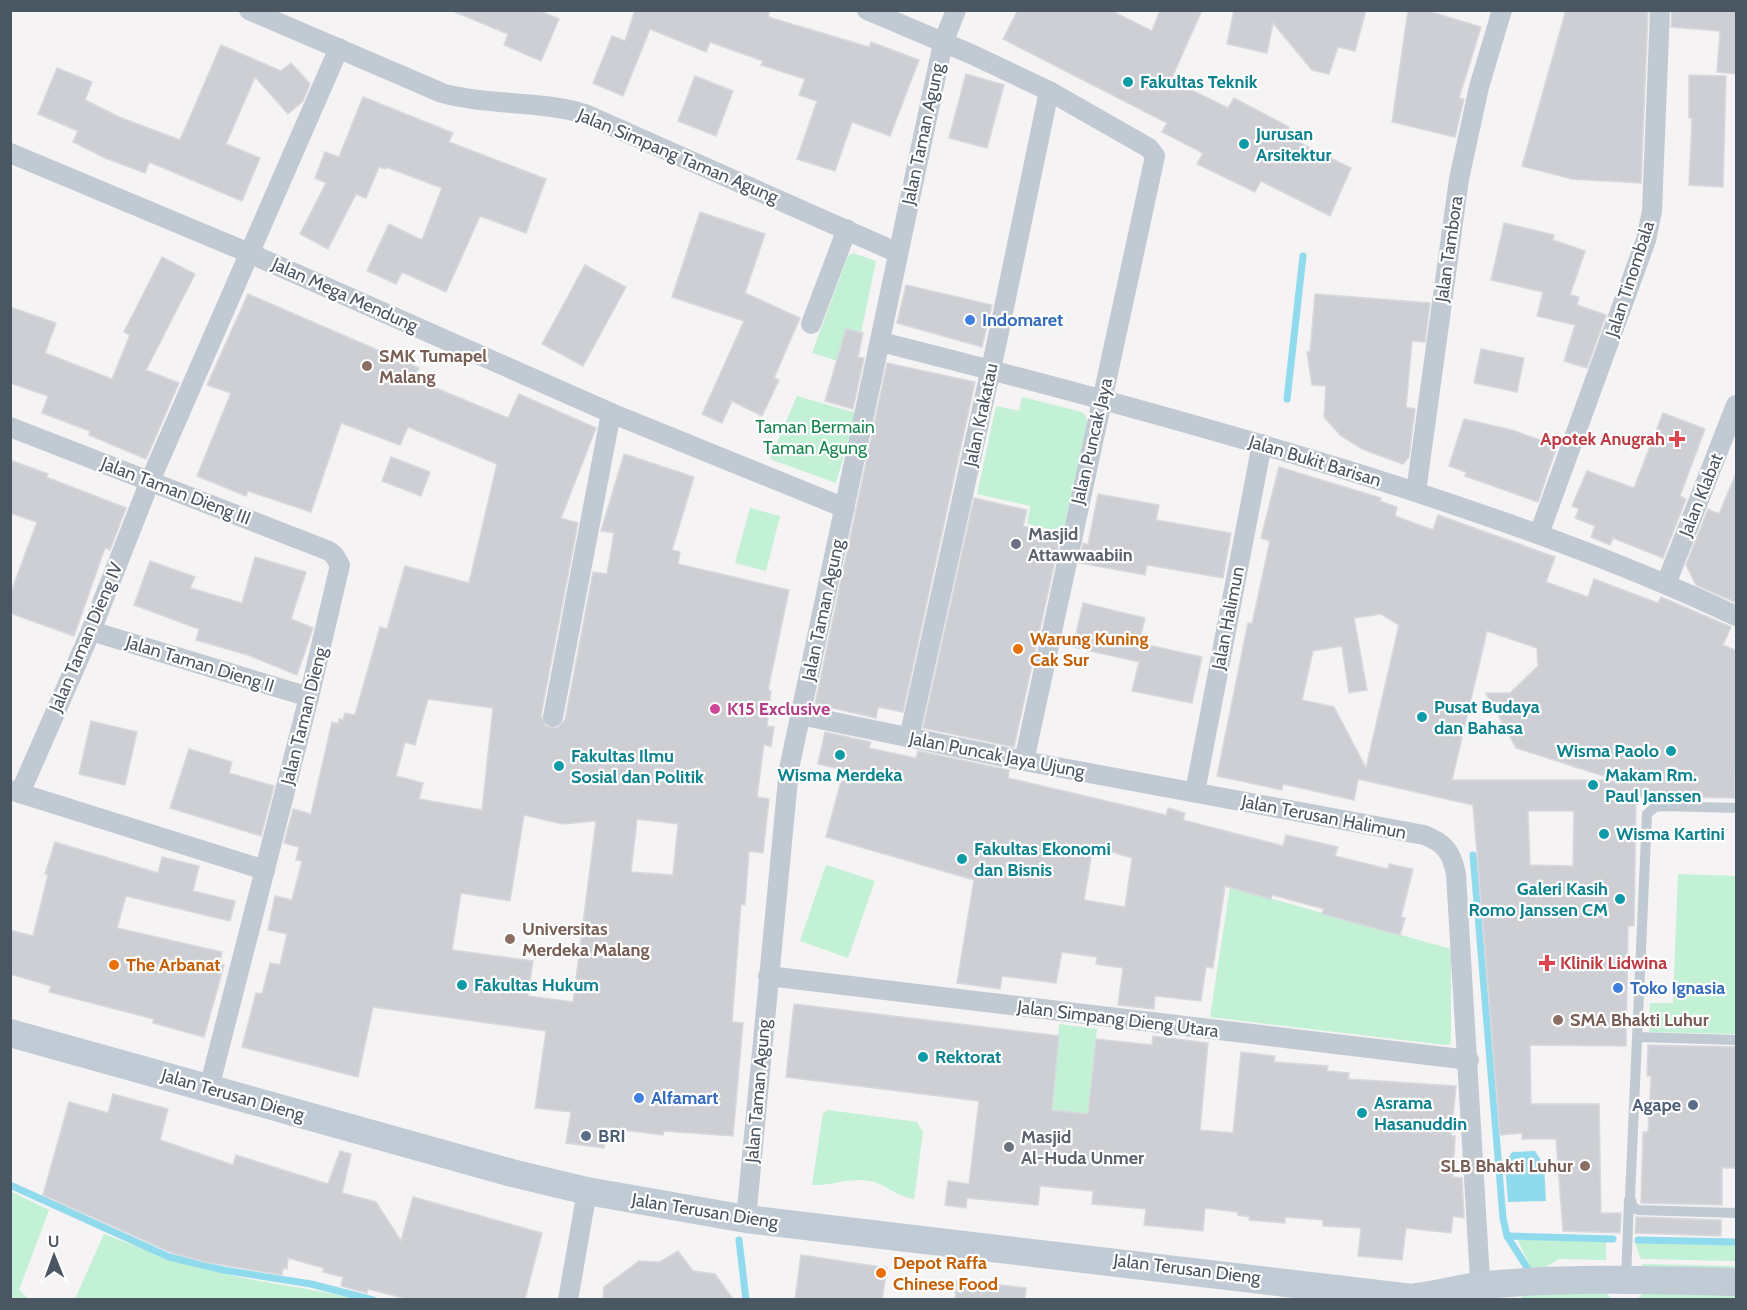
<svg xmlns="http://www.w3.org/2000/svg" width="1747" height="1310" font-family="Cabin,sans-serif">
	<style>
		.green { fill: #c3f1d5 }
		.water { fill: #90daee }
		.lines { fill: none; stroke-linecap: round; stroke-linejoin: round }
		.stream { stroke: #90daee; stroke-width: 7 }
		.building { fill: #cdcfd5; stroke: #d7d9de; stroke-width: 1.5; fill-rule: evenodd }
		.lane { stroke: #c1cad2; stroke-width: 10 }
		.street { stroke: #c1cad2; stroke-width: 20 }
		.secondary { stroke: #c1cbd6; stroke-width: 28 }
		.culture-dot { fill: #0f9aa8; stroke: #fff; stroke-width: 2 }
		.shop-dot { fill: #3f7fe0; stroke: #fff; stroke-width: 2 }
		.education-dot { fill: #8d6e63; stroke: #fff; stroke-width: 2 }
		.health-dot { fill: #e0444e; stroke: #fff; stroke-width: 2 }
		.worship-dot { fill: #6b7280; stroke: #fff; stroke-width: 2 }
		.food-dot { fill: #e8710a; stroke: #fff; stroke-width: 2 }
		.hotel-dot { fill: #d1479c; stroke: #fff; stroke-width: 2 }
		.service-dot { fill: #5c6f8a; stroke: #fff; stroke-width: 2 }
		.labels { text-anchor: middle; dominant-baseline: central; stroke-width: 4.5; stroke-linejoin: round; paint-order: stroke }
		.culture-label { font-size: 18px; font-weight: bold; fill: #0d838f; stroke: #fff; text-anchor: start }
		.street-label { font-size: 18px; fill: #4a5661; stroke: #fff }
		.shop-label { font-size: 18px; font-weight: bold; fill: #366cbe; stroke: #fff; text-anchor: start }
		.education-label { font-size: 18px; font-weight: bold; fill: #785e54; stroke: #fff; text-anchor: start }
		.park-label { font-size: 18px; fill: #17864f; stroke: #fff }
		.health-label { font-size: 18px; font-weight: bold; fill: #be3a42; stroke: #fff; text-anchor: end }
		.worship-label { font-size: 18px; font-weight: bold; fill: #5b616d; stroke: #fff; text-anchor: start }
		.food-label { font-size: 18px; font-weight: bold; fill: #c56008; stroke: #fff; text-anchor: start }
		.hotel-label { font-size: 18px; font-weight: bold; fill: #b23c85; stroke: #fff; text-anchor: start }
		.service-label { font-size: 18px; font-weight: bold; fill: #4e5e75; stroke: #fff; text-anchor: end }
	</style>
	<rect width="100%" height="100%" fill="#f5f3f3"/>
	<g class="green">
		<polygon points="853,253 876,261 861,333 838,361 812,353 848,256"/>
		<polygon points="797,396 856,413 836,483 770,459"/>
		<polygon points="1022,397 1082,412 1086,416 1088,426 1063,532 1027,524 1030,506 977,494 996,406 1019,411"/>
		<polygon points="750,508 780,516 766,571 735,563"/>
		<polygon points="826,865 875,881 848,958 800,941"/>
		<polygon points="1678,874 1736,876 1736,1034 1649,1032 1650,1003 1673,1003"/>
		<polygon points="1230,887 1451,949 1451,1044 1445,1045 1210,1017"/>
		<polygon points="1059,1024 1097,1029 1088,1114 1052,1110"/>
		<path d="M828,1110L917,1122L923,1132L914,1199C897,1197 886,1184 870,1181C849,1177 832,1186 812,1185L823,1113Z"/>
		<polygon points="10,1191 49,1210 19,1290 29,1299 11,1299"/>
		<path d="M104,1234C143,1249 180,1264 221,1273C266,1284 312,1288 356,1299H75Z"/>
		<polygon points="1517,1239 1606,1242 1606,1260 1559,1259 1540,1270 1532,1270"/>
		<polygon points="1635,1243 1736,1245 1736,1261 1641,1259"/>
		<polygon points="1642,1264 1736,1266 1736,1273 1644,1269"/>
		<polygon points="1603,1290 1612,1299 1519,1300 1525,1294"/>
		<polygon points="1644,1291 1736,1293 1736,1299 1637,1300"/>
	</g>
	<polygon class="water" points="1535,1151 1544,1165 1546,1201 1508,1202 1505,1164 1512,1152"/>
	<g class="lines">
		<g class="stream">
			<polyline points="1287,399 1303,256"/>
			<polyline points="1473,855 1503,1218 1507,1236 1528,1269"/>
			<polyline points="10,1185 169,1257 223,1270 311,1284 373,1300"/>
			<polyline points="1507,1236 1613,1239"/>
			<polyline points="739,1240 746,1300"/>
			<polyline points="1638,1240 1736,1242"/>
		</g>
	</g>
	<g class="building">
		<polygon points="450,10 538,10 559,19 541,61 504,45 508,34"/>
		<polygon points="635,10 770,10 768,17 869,47 871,42 919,60 890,136 852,122 835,171 797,159 817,101 799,95 805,79 761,65 763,61 710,42 706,52 650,29 623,96 593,83 612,36 625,41"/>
		<polygon points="1018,10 1110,10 1152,31 1160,10 1202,10 1171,80 1228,108 1234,98 1289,127 1284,135 1351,168 1330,216 1261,181 1255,192 1197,164 1203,153 1162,132 1167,123 1003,39"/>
		<polygon points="1234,10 1366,10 1355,51 1338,47 1329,74 1312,70 1273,23 1267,53 1227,44"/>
		<polygon points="1408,10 1425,10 1481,27 1459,98 1464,99 1455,137 1392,122"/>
		<polygon points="1566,10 1648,10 1641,183 1572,179 1522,166"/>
		<polygon points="1672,10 1737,10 1737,74 1717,72 1720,31 1671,27"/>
		<polygon points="221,45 281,71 291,63 310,84 303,101 288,114 255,77 226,144 260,158 242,201 149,162 145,173 105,158 73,142 78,131 38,114 57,68 92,82 85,100 119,117 180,140"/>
		<polygon points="966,74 1004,85 987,148 949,138"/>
		<polygon points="1689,75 1726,76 1723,187 1689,185 1692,118 1689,118"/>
		<polygon points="695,76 733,91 716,136 678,121"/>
		<polygon points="363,97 453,133 449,142 546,179 526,233 480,216 446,292 402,272 396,284 367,271 389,224 422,240 442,188 386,167 385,169 379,167 366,198 356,194 328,249 300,234 326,183 315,178 325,152 339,157"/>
		<polygon points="700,212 765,234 745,293 800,318 774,378 779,380 762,416 732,401 722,423 702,414 744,321 672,297"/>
		<polygon points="1504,223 1554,235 1553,240 1585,251 1570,295 1579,297 1577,305 1606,315 1587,368 1564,361 1575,325 1537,316 1543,292 1491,280"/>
		<polygon points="162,257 195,274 146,370 179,383 146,459 89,435 90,431 42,413 48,396 10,383 10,307 56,323 45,353 112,379 130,335 124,332"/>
		<polygon points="585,265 626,287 583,366 542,344"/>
		<polygon points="906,285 992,305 982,347 897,323"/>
		<path d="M248,294L419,368L414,379L508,418L519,394L596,428L561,518L578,523L541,715L546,726L557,728L565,720L593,572L607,574L614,533L601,531L624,454L694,477L672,550L680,552L678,564L789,590L768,690L771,691L767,726L774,727L771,747L764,744L757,797L769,799L763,853L749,851L745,905L741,904L732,1022L743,1023L733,1136L664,1131L663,1135L606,1128L604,1148L566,1143L571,1112L535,1108L546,1031L373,1007L358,1077L242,1047L256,993L262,994L270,963L280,965L287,934L268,930L275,896L292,900L302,861L296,860L299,847L284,843L293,809L311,814L332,722L338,724L339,719L343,720L345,713L355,715L380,627L387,629L405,566L469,583L497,464L408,427L400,445L341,423L311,512L248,491L246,496L197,476L231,393L207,385ZM428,699L493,708L482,810L419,799L423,783L396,776L405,742L415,745ZM524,815L562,824L596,821L573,1002L528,996L533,961L452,950L461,893L510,901ZM637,819L678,824L673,875L631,872Z"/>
		<polygon points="1315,294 1430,303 1425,342 1412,341 1406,407 1415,409 1409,457 1403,464 1362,449 1340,435 1324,417 1326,386 1312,385 1307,352 1310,352"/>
		<polygon points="846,329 863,333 858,357 864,358 853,409 825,401"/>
		<polygon points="1481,349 1524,358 1517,392 1474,383"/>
		<polygon points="887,363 975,382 903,712 878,707 876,718 815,704"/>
		<polygon points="1663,413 1705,429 1680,496 1686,499 1663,558 1613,538 1610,545 1591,537 1595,526 1575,518 1579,509 1572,506 1587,471 1634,488"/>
		<polygon points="1464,419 1512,430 1557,446 1538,502 1465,476 1466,472 1449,466"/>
		<polygon points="391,457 430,472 421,496 382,481"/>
		<polygon points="10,460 48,474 46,477 126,508 110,550 105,548 74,636 10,613 10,595 37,522 10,513"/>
		<path d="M1279,467L1381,498L1380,501L1397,507L1395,516L1433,530L1438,515L1555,557L1546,582L1588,597L1594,579L1658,603L1661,597L1731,627L1723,645L1737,651L1735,798L1636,796L1634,926H1628L1626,1046L1530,1045L1531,1104H1599L1601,1213H1621L1620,1233L1563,1231L1556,1139H1522V1133L1500,1135L1473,805L1358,779L1354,800L1283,784L1282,790L1217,776L1248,623L1252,624L1270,541L1261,538ZM1381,614L1399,625L1366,768L1334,707L1302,700L1313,651L1342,646L1349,693L1367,690L1354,618ZM1487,631L1537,648L1538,666L1510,693H1486L1516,748L1616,780H1452ZM1528,811H1574L1573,866L1530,865Z"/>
		<polygon points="1737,471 1737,603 1696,585 1686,565 1708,509 1719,514"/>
		<polygon points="1098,494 1159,505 1156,520 1231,533 1223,578 1147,565 1145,575 1079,563 1083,543 1088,545"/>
		<polygon points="974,498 1027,510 1023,526 1053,532 1052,535 1060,538 1014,747 923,728"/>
		<polygon points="255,557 306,572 291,619 313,628 297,675 248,655 196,640 199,629 134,605 150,561 195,577 190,588 242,603"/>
		<polygon points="1083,603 1145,618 1139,643 1202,657 1192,703 1132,691 1139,662 1073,647"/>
		<polygon points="91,721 137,732 125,785 79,774"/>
		<path d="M825,732L871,742L869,748L916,758L918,751L1009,770L1008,778L1166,815L1168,808L1185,813L1183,820L1283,846L1286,835L1338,847L1335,856L1388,869L1389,864L1413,869L1401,917L1405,918L1400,935L1322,914L1324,909L1272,895L1271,899L1225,886L1213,968L1206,967L1201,1001L1155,996L1154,1009L1118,1005L1123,968L1096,964L1097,957L1062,952L1056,983L1002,976L1000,989L957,983L974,880L826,837L844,770L818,764ZM1093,846L1132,858L1125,907L1084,900Z"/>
		<polygon points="189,749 232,762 229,773 274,786 261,836 170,808"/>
		<polygon points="55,842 158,873 162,857 199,866 193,891 235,901 230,921 126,896 117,928 222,952 219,964 224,965 204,1037 153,1023 154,1019 49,992 51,986 10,974 10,930 33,936 48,875 45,874"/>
		<polygon points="794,1004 1059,1036 1052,1110 1088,1114 1096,1039 1152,1045 1153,1036 1208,1043 1200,1130 1233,1133 1241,1052 1275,1056 1274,1062 1328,1066 1327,1071 1349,1073 1348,1079 1456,1086 1451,1136 1455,1136 1453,1177 1462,1178 1464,1218 1453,1216 1451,1233 1406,1228 1402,1260 1358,1256 1361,1228 1323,1226 1323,1220 1285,1217 1285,1223 1249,1220 1250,1217 1238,1215 1238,1212 1205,1208 1203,1231 1144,1225 1146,1209 1092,1204 1093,1191 1040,1186 1038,1205 967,1198 966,1208 945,1205 948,1181 969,1184 979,1101 786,1077"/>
		<polygon points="1648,1045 1737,1047 1737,1168 1722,1168 1722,1205 1641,1203 1643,1132 1648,1132 1651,1076 1647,1076"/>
		<polygon points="113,1094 168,1109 160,1140 233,1165 236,1155 328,1184 340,1151 351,1154 342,1193 376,1202 401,1241 413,1197 542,1233 525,1299 407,1299 368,1289 367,1293 341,1286 343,1277 323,1272 324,1268 288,1258 287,1269 283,1268 282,1275 205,1262 172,1253 43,1195 69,1102 108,1113"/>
		<polygon points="1636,1217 1721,1220 1721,1236 1635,1233"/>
		<polygon points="678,1251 693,1271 715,1274 733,1299 603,1299 604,1287 639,1261 660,1262"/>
		<polygon points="801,1255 887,1268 882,1299 795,1299"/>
		<polygon points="957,1280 1026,1288 1025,1299 955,1299"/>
	</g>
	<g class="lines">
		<g class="lane">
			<polyline points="1736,808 1662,806 1655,807 1647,814 1630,1197 1633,1207 1638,1210 1736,1213"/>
			<polyline points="1638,1037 1736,1040"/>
			<polyline points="1626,1280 1629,1200"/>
		</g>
		<g class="street">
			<path d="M249,10L442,93C488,106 538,100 585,114L898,253"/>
			<polyline points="867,10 971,54 1049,91 1149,148 1155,156 1024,761"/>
			<polyline points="10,153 249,253 611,413 845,508"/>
			<polyline points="811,324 847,229"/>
			<path d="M881,342C1044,383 1208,427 1369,477C1494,517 1618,560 1736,616"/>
			<polyline points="10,427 329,551 334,555 340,565 309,697 209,1088"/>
			<polyline points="1416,492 1459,179 1479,87 1502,10"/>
			<polyline points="1539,534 1646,240 1652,211 1660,10"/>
			<polyline points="1666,584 1736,405"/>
			<polyline points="91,631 309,697"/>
			<path d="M800,715L1024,761L1424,835C1445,843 1452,853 1456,874L1481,1296"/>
			<polyline points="553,717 611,413"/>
			<polyline points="909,738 996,346 1049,91"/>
			<polyline points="10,790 265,870"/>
			<polyline points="1195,792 1262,444"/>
			<polyline points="20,793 91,631 150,481 339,48"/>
			<polyline points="768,976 1469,1060"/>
			<polyline points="746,1219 789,769 943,43 956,10"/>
			<polyline points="568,1300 587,1191"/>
		</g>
		<g class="secondary">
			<polyline points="10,1033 512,1173 587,1191 746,1219 1429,1300"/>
			<path d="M1417,1297C1440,1294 1462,1288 1485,1285C1568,1277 1653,1280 1736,1282"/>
		</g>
	</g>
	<g class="culture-dot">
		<circle cx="1128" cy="82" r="6"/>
		<circle cx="1244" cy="144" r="6"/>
		<circle cx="1422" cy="717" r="6"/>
		<circle cx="1671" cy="751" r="6"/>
		<circle cx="840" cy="755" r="6"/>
		<circle cx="559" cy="766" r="6"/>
		<circle cx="1593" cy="785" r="6"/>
		<circle cx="1604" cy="834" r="6"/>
		<circle cx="962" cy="859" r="6"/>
		<circle cx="1620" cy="899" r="6"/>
		<circle cx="462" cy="985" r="6"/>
		<circle cx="923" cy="1057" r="6"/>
		<circle cx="1362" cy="1113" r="6"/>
	</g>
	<g class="shop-dot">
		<circle cx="970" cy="320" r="6"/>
		<circle cx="1618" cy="988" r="6"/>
		<circle cx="639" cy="1098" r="6"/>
	</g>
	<g class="education-dot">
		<circle cx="367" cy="366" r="6"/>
		<circle cx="510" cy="939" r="6"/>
		<circle cx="1558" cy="1020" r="6"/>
		<circle cx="1585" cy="1166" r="6"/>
	</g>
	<g class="health-dot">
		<path d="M1674 430h6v6h6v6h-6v6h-6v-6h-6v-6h6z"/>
		<path d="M1544 954h6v6h6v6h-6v6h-6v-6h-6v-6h6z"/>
	</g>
	<g class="worship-dot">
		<circle cx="1016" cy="544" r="6"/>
		<circle cx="1009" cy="1147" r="6"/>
	</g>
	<g class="food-dot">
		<circle cx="1018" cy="649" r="6"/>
		<circle cx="114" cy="965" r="6"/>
		<circle cx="881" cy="1273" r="6"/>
	</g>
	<circle class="hotel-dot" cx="715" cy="709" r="6"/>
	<g class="service-dot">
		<circle cx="1693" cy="1105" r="6"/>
		<circle cx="586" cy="1136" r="6"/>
	</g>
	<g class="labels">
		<g class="culture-label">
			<text x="1140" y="82">Fakultas Teknik</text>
			<text x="1256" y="134">Jurusan<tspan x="1256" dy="21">Arsitektur</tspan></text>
			<text x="1434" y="707">Pusat Budaya<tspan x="1434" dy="21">dan Bahasa</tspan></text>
			<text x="1659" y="751" text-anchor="end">Wisma Paolo</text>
			<text x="571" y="756">Fakultas Ilmu<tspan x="571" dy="21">Sosial dan Politik</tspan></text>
			<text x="840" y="775" text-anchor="middle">Wisma Merdeka</text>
			<text x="1605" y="775">Makam Rm.<tspan x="1605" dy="21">Paul Janssen</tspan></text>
			<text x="1616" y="834">Wisma Kartini</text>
			<text x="974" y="849">Fakultas Ekonomi<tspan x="974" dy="21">dan Bisnis</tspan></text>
			<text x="1608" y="889" text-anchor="end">Galeri Kasih<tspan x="1608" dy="21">Romo Janssen CM</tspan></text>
			<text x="474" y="985">Fakultas Hukum</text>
			<text x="935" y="1057">Rektorat</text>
			<text x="1374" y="1103">Asrama<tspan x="1374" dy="21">Hasanuddin</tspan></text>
		</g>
		<g class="street-label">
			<text transform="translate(923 134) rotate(-78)">Jalan Taman Agung</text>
			<text transform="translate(678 156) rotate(23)">Jalan Simpang Taman Agung</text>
			<text transform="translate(1449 249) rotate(-82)">Jalan Tambora</text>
			<text transform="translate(1630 279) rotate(-72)">Jalan Tinombala</text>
			<text transform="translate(345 295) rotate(24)">Jalan Mega Mendung</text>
			<text transform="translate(981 415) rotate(-78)">Jalan Krakatau</text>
			<text transform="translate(1092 441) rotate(-77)">Jalan Puncak Jaya</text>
			<text transform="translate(1315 461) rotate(17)">Jalan Bukit Barisan</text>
			<text transform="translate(176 491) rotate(21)">Jalan Taman Dieng III</text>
			<text transform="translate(1701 495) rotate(-68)">Jalan Klabat</text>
			<text transform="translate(823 610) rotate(-78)">Jalan Taman Agung</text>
			<text transform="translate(1228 618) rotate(-79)">Jalan Halimun</text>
			<text transform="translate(86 637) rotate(-67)">Jalan Taman Dieng IV</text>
			<text transform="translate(200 664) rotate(17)">Jalan Taman Dieng II</text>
			<text transform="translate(304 716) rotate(-76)">Jalan Taman Dieng</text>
			<text transform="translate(997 755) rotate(11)">Jalan Puncak Jaya Ujung</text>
			<text transform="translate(1324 817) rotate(11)">Jalan Terusan Halimun</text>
			<text transform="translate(1118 1019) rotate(7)">Jalan Simpang Dieng Utara</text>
			<text transform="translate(758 1091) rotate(-85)">Jalan Taman Agung</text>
			<text transform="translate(233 1095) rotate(16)">Jalan Terusan Dieng</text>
			<text transform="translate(705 1211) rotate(9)">Jalan Terusan Dieng</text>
			<text transform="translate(1187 1269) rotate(7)">Jalan Terusan Dieng</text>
		</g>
		<g class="shop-label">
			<text x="982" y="320">Indomaret</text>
			<text x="1630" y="988">Toko Ignasia</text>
			<text x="651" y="1098">Alfamart</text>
		</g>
		<g class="education-label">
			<text x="379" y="356">SMK Tumapel<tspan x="379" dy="21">Malang</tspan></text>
			<text x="522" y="929">Universitas<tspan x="522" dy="21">Merdeka Malang</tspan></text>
			<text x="1570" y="1020">SMA Bhakti Luhur</text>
			<text x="1573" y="1166" text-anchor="end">SLB Bhakti Luhur</text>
		</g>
		<g class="park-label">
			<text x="815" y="427">Taman Bermain<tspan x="815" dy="21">Taman Agung</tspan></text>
		</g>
		<g class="health-label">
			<text x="1665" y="439">Apotek Anugrah</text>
			<text x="1560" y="963" text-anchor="start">Klinik Lidwina</text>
		</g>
		<g class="worship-label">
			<text x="1028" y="534">Masjid<tspan x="1028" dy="21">Attawwaabiin</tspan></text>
			<text x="1021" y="1137">Masjid<tspan x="1021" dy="21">Al-Huda Unmer</tspan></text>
		</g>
		<g class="food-label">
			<text x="1030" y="639">Warung Kuning<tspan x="1030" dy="21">Cak Sur</tspan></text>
			<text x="126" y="965">The Arbanat</text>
			<text x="893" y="1263">Depot Raffa<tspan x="893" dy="21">Chinese Food</tspan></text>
		</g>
		<g class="hotel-label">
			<text x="727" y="709">K15 Exclusive</text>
		</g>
		<g class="service-label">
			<text x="1681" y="1105">Agape</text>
			<text x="598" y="1136" text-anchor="start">BRI</text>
		</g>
	</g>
	<rect width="1747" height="1310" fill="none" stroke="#4a5661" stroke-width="24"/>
	<g transform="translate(54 1256) rotate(359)" stroke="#ffffff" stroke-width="4.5" paint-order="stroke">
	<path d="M0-4.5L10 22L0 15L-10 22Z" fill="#4a5661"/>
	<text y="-9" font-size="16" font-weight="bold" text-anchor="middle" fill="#4a5661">U</text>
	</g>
</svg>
